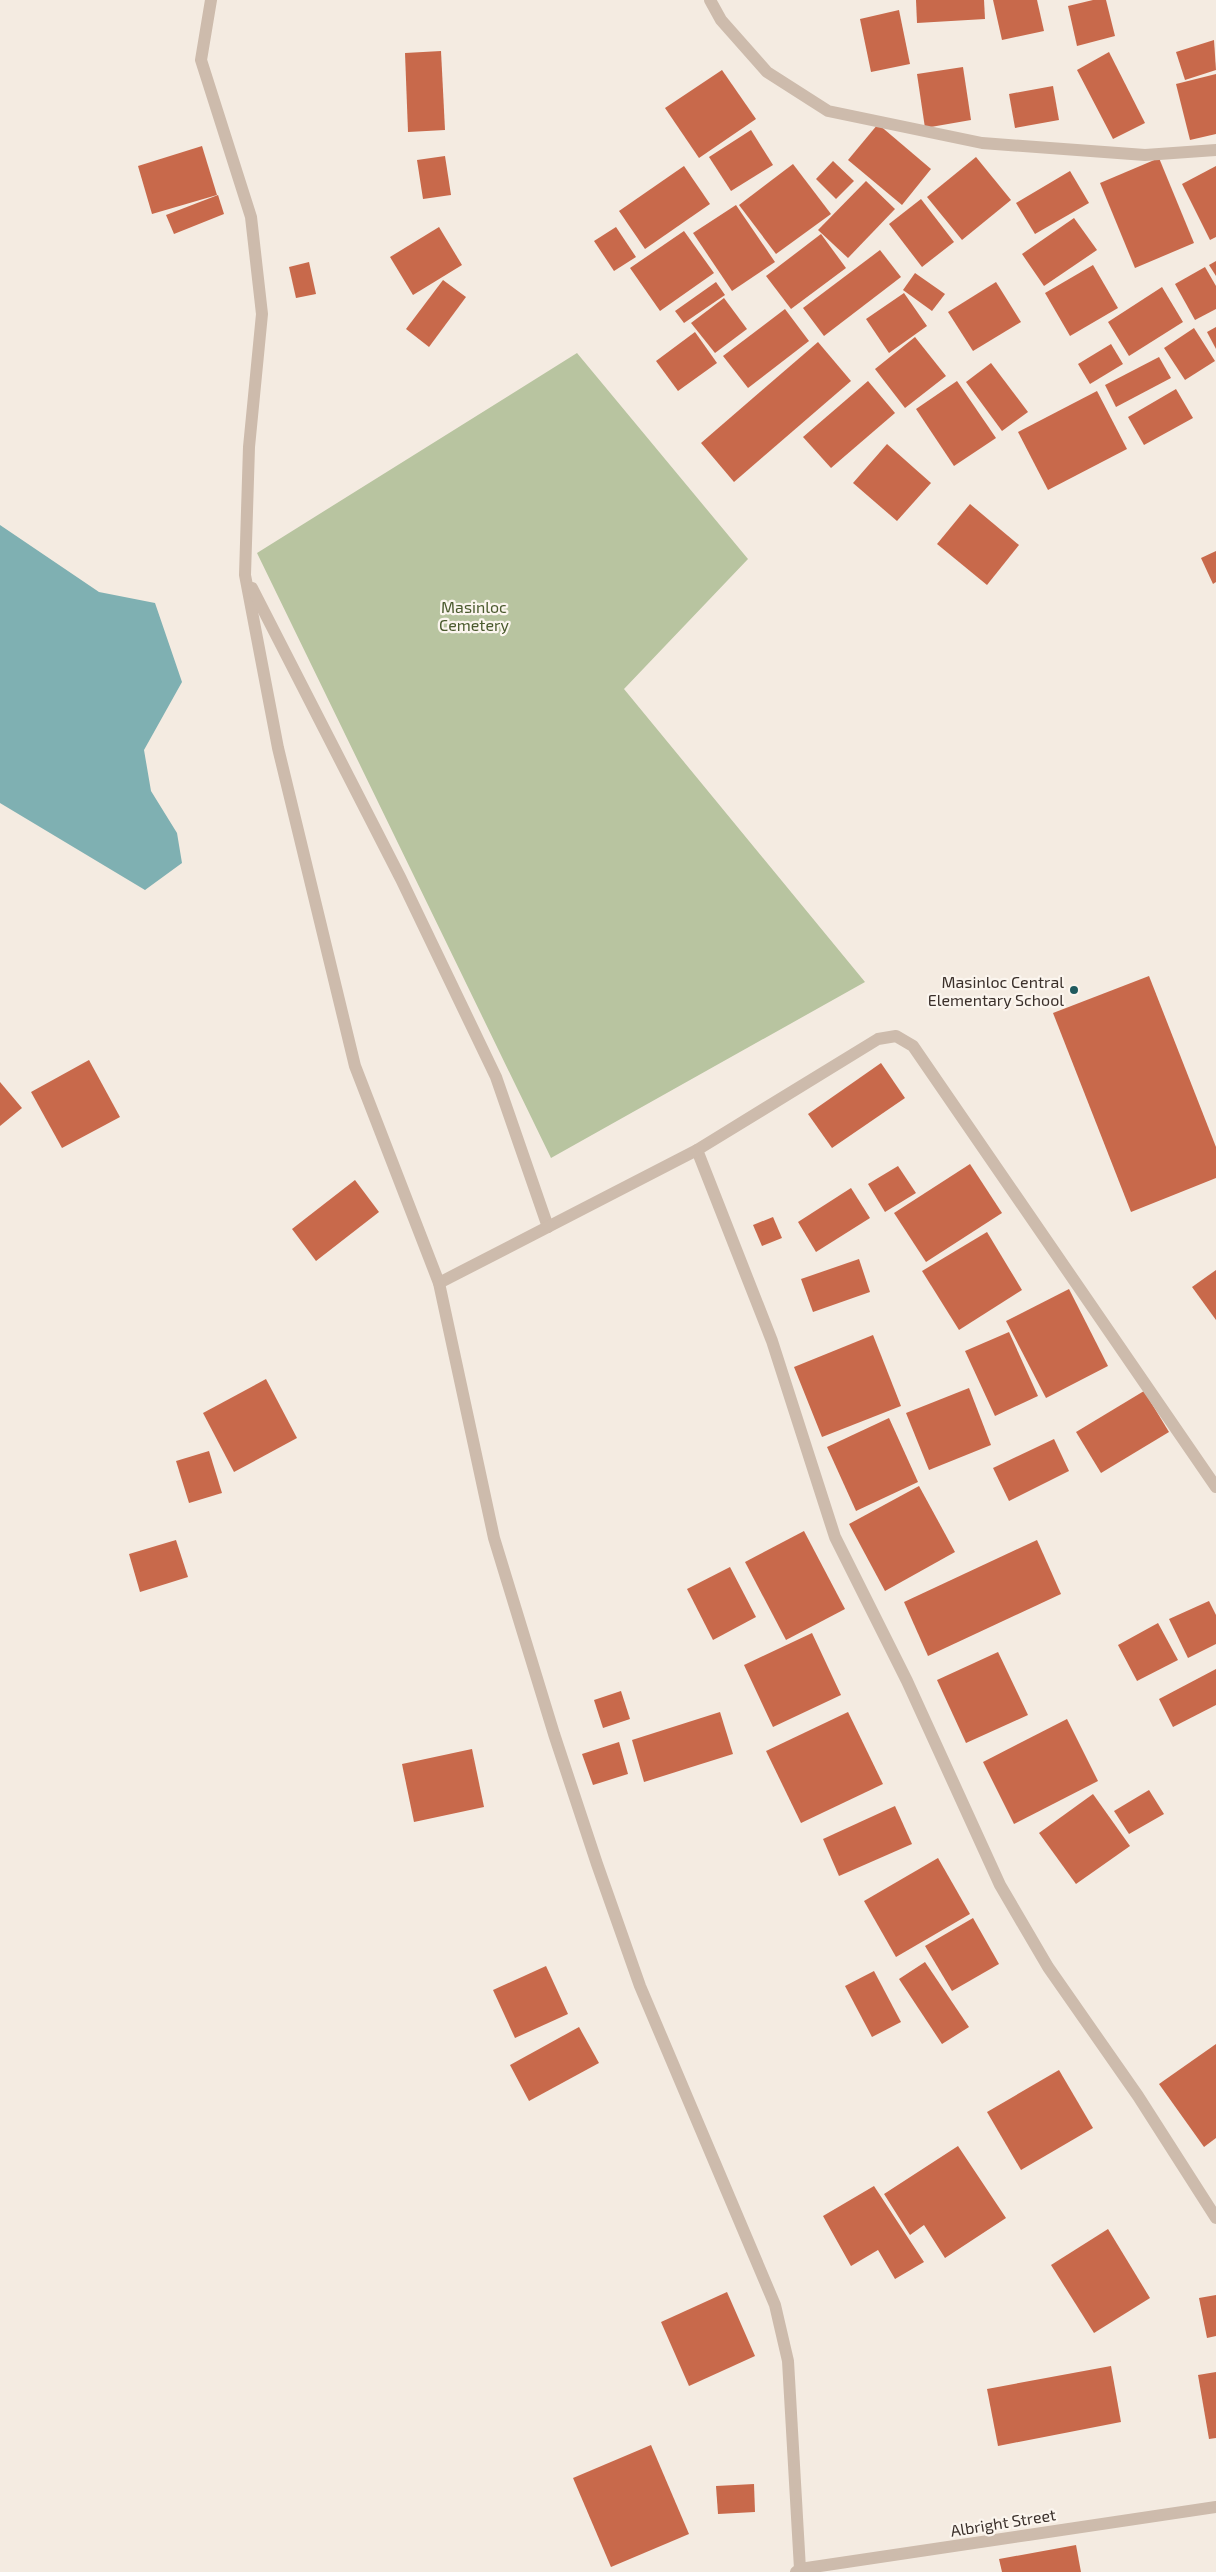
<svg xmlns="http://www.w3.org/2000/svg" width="1216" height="2572" font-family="'Exo 2',sans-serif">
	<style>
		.green { fill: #b8c4a0 }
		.water { fill: #7fb0b2 }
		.building { fill: #c8694b }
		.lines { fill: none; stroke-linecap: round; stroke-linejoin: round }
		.minor { stroke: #cdbbac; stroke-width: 12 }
		.poi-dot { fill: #1f5a5e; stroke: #fbf5ee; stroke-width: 2 }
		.labels { text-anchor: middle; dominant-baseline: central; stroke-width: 4.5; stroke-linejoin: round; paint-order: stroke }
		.park-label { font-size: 16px; fill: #4a5a2e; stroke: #fbf5ee }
		.poi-label { font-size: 16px; fill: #3b302b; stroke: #fbf5ee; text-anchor: end }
		.street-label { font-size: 16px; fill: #3b302b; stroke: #fbf5ee }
	</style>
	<rect width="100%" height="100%" fill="#f4ebe1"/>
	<polygon class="green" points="577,353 748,559 624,689 865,982 551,1158 257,553"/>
	<polygon class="water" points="0,525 99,592 155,603 182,682 144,750 151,791 177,833 182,863 145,890 0,803"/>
	<g class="building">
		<polygon points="916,0 984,0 985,19 917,23"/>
		<polygon points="993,0 1037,0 1044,31 1002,40"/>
		<polygon points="1093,0 1106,0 1115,36 1077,46 1068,6"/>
		<polygon points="899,10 910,64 871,72 860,19"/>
		<polygon points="1214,40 1216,70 1185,80 1176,52"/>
		<polygon points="441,51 445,130 408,132 405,53"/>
		<polygon points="1109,52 1145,123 1113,139 1077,70"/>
		<polygon points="963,67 971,120 925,128 917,74"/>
		<polygon points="722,70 756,119 699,158 665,108"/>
		<polygon points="1216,74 1216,134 1190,140 1176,84"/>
		<polygon points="1053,86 1059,120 1015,128 1009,94"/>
		<polygon points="878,124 931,169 902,205 848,160"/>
		<polygon points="751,130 773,165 731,191 709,157"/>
		<polygon points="202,146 217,195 152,214 138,166"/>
		<polygon points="445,156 451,195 423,199 417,160"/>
		<polygon points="976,157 1011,200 962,240 927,197"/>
		<polygon points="1159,158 1194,243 1135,268 1100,183"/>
		<polygon points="833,161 854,181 836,199 816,179"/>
		<polygon points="793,164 831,214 776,254 739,205"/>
		<polygon points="684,166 710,204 645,249 619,211"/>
		<polygon points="1216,166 1216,237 1210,240 1182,184"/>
		<polygon points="1070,171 1089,203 1035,234 1016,203"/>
		<polygon points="866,181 895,209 848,258 818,230"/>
		<polygon points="218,195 224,214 174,234 166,215"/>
		<polygon points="921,199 954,242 922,267 889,224"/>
		<polygon points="736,205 775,262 732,291 693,233"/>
		<polygon points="1074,218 1097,250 1044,286 1022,254"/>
		<polygon points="439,227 462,265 413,295 390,257"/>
		<polygon points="616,227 636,257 614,271 594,241"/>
		<polygon points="684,231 714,273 660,311 630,268"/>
		<polygon points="821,234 846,268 791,309 766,276"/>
		<polygon points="880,250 901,277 824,336 803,308"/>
		<polygon points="1216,261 1216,276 1209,265"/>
		<polygon points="309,262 316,294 296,298 289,267"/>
		<polygon points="1093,265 1118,308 1070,336 1045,293"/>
		<polygon points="1205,267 1216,286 1216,309 1195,320 1175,284"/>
		<polygon points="915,273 945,294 932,311 903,290"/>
		<polygon points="443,280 466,297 429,347 406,329"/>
		<polygon points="716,282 725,295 684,323 675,311"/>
		<polygon points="996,282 1021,322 973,351 948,312"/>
		<polygon points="1162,287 1183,322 1129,356 1108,322"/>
		<polygon points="904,293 927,326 889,353 866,319"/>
		<polygon points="724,298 747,329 715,353 691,323"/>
		<polygon points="785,309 809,341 748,388 723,356"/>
		<polygon points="1216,327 1216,349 1207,332"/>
		<polygon points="1194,328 1215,361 1185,380 1164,348"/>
		<polygon points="695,332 717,363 678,391 656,361"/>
		<polygon points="915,337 946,376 905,408 875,369"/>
		<polygon points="818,342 851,381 734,482 701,443"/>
		<polygon points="1111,344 1123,364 1090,384 1078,364"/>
		<polygon points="1159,357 1171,378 1116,407 1105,385"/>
		<polygon points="991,363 1028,412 1002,431 966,382"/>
		<polygon points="868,381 895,413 831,468 803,437"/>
		<polygon points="957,381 996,438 954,466 916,409"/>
		<polygon points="1176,389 1193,418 1144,445 1128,417"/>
		<polygon points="1097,391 1127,449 1048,490 1018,432"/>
		<polygon points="887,444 931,483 897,521 853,483"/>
		<polygon points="970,504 1019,545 987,585 937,544"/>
		<polygon points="1216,551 1216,582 1213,584 1201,558"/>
		<polygon points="1149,976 1216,1147 1216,1178 1131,1212 1053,1013"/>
		<polygon points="89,1060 120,1117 62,1148 31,1092"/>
		<polygon points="881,1063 905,1098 832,1148 808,1114"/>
		<polygon points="0,1082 22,1108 0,1126"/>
		<polygon points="970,1164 1002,1213 926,1262 894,1213"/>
		<polygon points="898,1166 916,1193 885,1212 868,1184"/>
		<polygon points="355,1180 379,1212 316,1261 292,1229"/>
		<polygon points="851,1188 870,1218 816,1252 798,1222"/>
		<polygon points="773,1217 782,1238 762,1246 753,1225"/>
		<polygon points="987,1232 1022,1290 959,1330 922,1271"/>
		<polygon points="859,1259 870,1292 813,1312 801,1279"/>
		<polygon points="1216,1270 1216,1320 1192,1287"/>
		<polygon points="1069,1289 1108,1366 1046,1398 1006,1321"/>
		<polygon points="1009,1332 1038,1396 995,1416 965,1351"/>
		<polygon points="873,1335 901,1406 822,1437 794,1367"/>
		<polygon points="266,1379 297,1438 234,1472 203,1413"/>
		<polygon points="969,1388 991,1445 929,1470 906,1413"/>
		<polygon points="1144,1391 1169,1432 1101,1473 1076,1432"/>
		<polygon points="889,1418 918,1482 856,1511 827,1447"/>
		<polygon points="1054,1439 1069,1471 1009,1501 993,1468"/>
		<polygon points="209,1451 222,1493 189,1503 176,1461"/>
		<polygon points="919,1486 955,1552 885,1591 849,1524"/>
		<polygon points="804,1531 845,1609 786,1640 745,1562"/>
		<polygon points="176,1540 188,1577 140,1592 129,1554"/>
		<polygon points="1037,1540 1061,1594 928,1656 904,1602"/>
		<polygon points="730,1567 756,1617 713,1640 687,1589"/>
		<polygon points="1209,1601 1216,1615 1216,1644 1188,1658 1169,1619"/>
		<polygon points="1158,1623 1178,1660 1137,1681 1118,1645"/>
		<polygon points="812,1633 841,1695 773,1727 744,1665"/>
		<polygon points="998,1652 1028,1715 966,1743 937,1680"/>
		<polygon points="1216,1669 1216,1705 1173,1727 1159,1699"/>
		<polygon points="621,1691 630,1719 603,1728 594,1700"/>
		<polygon points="720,1712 733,1754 644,1782 632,1740"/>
		<polygon points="848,1712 883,1784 801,1823 766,1751"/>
		<polygon points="1067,1719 1098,1781 1014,1824 983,1762"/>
		<polygon points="619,1742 628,1774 593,1785 582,1754"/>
		<polygon points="472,1749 484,1807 414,1822 402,1764"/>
		<polygon points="1149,1790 1164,1814 1129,1834 1114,1811"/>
		<polygon points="1093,1794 1130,1846 1076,1884 1039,1833"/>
		<polygon points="895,1806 912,1844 839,1876 823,1839"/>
		<polygon points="938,1858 970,1914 896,1957 864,1901"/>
		<polygon points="973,1918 999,1964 952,1991 925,1946"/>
		<polygon points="925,1962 969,2027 942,2044 899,1979"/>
		<polygon points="546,1966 568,2014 515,2038 493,1990"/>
		<polygon points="874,1971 901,2022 872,2037 845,1986"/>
		<polygon points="579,2027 599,2063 529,2101 510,2065"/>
		<polygon points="1216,2044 1216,2138 1204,2147 1159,2084"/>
		<polygon points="1059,2070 1093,2128 1021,2170 987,2112"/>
		<polygon points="958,2146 1006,2218 945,2258 924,2225 910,2235 884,2194"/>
		<polygon points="874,2186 924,2262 895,2279 878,2250 851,2266 823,2216"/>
		<polygon points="1108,2229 1150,2298 1094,2333 1051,2265"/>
		<polygon points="727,2292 755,2356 689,2386 661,2322"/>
		<polygon points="1216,2295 1216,2336 1207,2338 1199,2298"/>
		<polygon points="1111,2366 1121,2422 998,2446 987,2389"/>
		<polygon points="1216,2372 1216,2438 1209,2439 1198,2375"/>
		<polygon points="651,2445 689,2534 611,2567 573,2478"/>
		<polygon points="754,2484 755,2512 718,2514 716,2486"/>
		<polygon points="1076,2545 1081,2572 1002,2572 999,2559"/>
	</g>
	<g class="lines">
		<g class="minor">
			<polyline points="211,0 201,60 251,217 262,314 249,447 245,575 278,748 355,1066 439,1283 494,1538 554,1734 597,1864 640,1986 775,2305 788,2361 800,2569"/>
			<polyline points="710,0 721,20 767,72 828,111 982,143 1145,155 1216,150"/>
			<polyline points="252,588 401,879 496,1077 548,1227"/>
			<polyline points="697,1150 772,1341 835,1537 907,1681 1000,1885 1048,1967 1138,2096 1216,2218"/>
			<polyline points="439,1283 697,1150 878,1039 896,1036 913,1046 1216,1487"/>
			<polyline points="796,2572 800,2569 1216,2507"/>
		</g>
	</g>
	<circle class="poi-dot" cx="1074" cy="990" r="5"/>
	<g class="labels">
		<g class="park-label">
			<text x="474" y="606">Masinloc<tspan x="474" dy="18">Cemetery</tspan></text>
		</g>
		<g class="poi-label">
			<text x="1064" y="981">Masinloc Central<tspan x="1064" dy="18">Elementary School</tspan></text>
		</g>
		<g class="street-label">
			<text transform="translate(1003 2522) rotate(-9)">Albright Street</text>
		</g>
	</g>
</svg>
